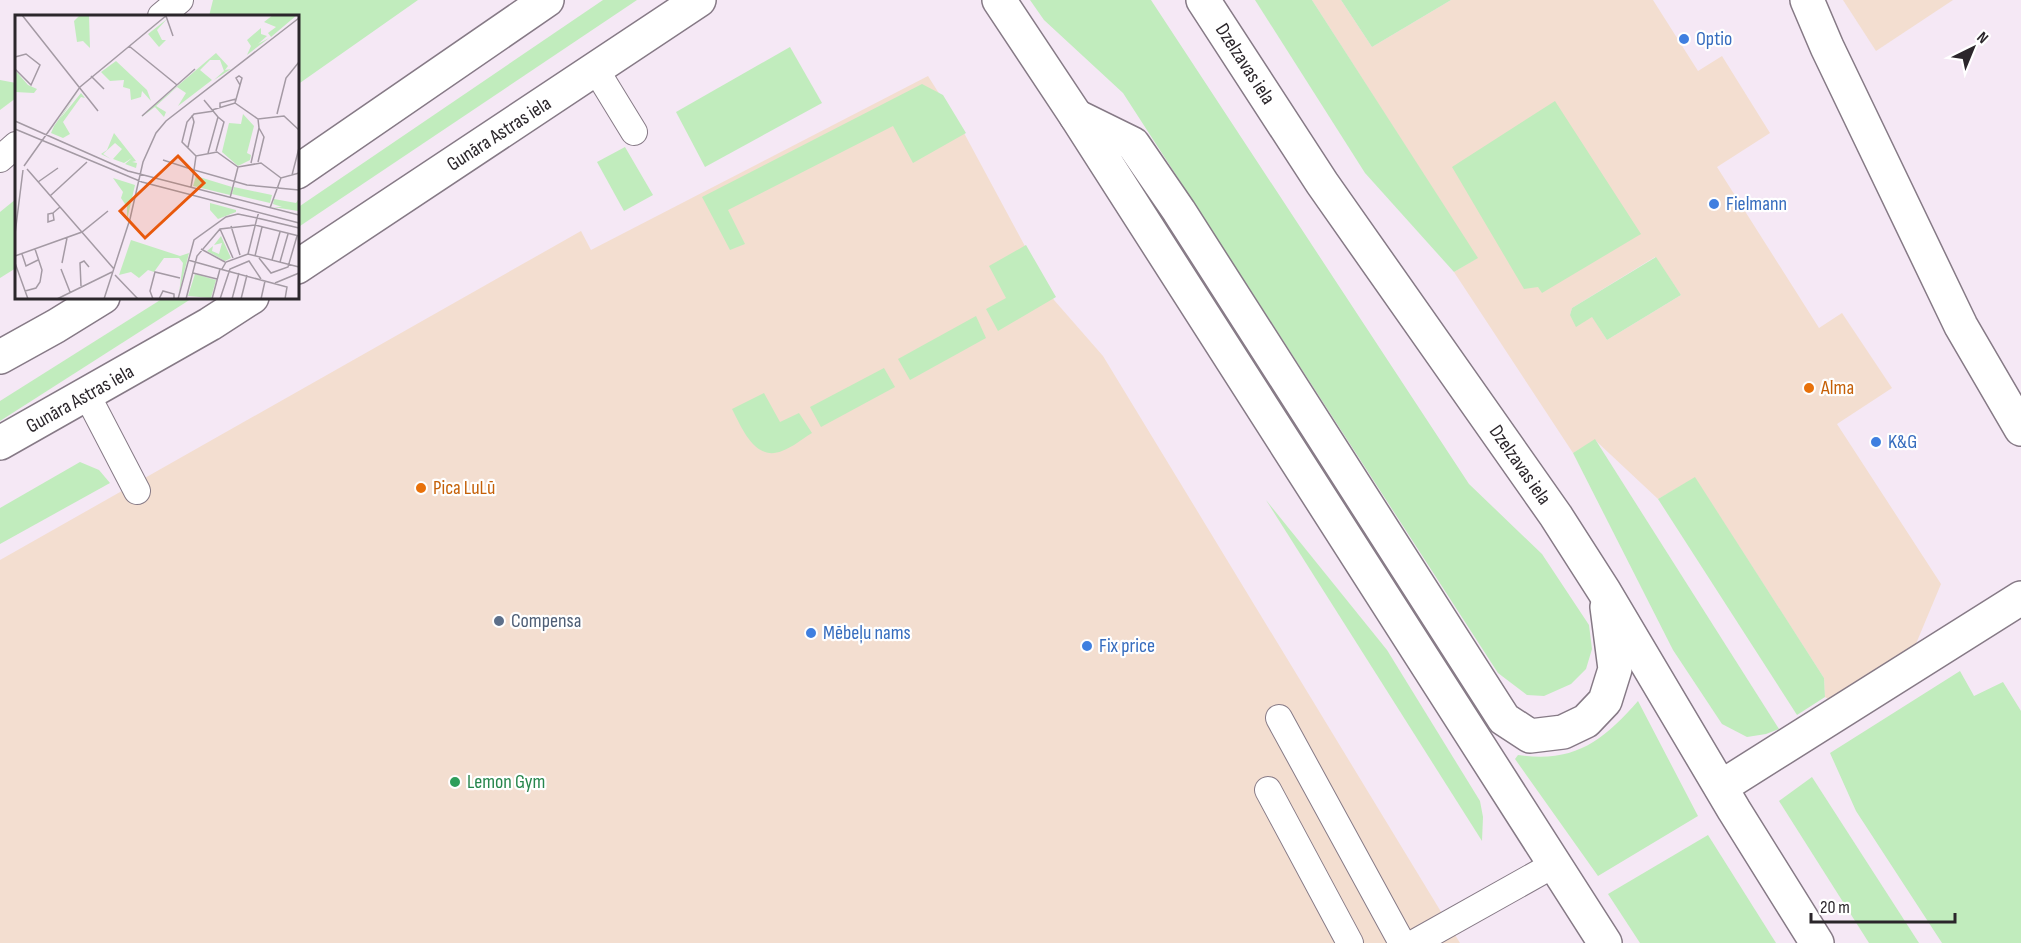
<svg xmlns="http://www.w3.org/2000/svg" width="2021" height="943" font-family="'Sofia Sans Condensed',sans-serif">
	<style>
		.commercial { fill: #f3ded0; fill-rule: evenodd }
		.grass { fill: #c1ecbd }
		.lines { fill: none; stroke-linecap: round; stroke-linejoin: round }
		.lane-casing { stroke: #867a86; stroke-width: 28 }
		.street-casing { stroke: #867a86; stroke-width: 36 }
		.secondary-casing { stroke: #867a86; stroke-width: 36 }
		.lane { stroke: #fff; stroke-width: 26 }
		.street { stroke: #fff; stroke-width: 33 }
		.secondary { stroke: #fff; stroke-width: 33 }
		.shop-dot { fill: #3f7fe0; stroke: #fff; stroke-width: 2 }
		.food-dot { fill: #e8710a; stroke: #fff; stroke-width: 2 }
		.service-dot { fill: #5c6f8a; stroke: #fff; stroke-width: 2 }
		.leisure-dot { fill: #2e9e5b; stroke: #fff; stroke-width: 2 }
		.labels { text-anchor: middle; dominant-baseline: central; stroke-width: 4.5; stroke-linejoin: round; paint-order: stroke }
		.shop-label { font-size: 20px; fill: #366cbe; stroke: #fff; text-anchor: start }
		.street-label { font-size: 20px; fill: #2b262b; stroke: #fff }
		.food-label { font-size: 20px; fill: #c56008; stroke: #fff; text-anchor: start }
		.service-label { font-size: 20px; fill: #4e5e75; stroke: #fff; text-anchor: start }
		.leisure-label { font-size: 20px; fill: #27864d; stroke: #fff; text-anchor: start }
		.inset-road { fill: none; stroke: #a49aa4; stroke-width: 1.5 }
		.view { fill: #e8590c; fill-opacity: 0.15; stroke: #e8590c; stroke-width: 3 }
		.inset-edge { fill: none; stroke: #2b262b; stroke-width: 3 }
	</style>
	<rect width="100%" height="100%" fill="#f5e8f5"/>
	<g class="commercial">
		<path d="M1312,0H1341L1372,47L1451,0H1653L1698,71L1722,56L1770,133L1717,167L1819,328L1842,313L1892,388L1837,424L1941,584L1905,670L1844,709L1825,697L1824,678L1695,478L1658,499L1595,440L1573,453L1454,272L1477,258ZM1655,257L1681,295L1607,340L1592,316L1570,315L1572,308Z"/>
		<polygon points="1843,0 1953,0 1876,51"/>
		<polygon points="928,76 964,133 1054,300 1103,356 1460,943 0,943 0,560 581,231 591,250"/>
	</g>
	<g class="grass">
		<polygon points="213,0 418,0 297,85 297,16 209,16"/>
		<polygon points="603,0 637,0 297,228 297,208"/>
		<polygon points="1030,0 1151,0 1469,484 1542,554 1589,625 1592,649 1586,669 1571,684 1544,696 1527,695 1498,673 1123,93 1044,20"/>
		<polygon points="1255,0 1312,0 1478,258 1454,272 1365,173"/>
		<polygon points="1341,0 1451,0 1372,47"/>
		<polygon points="790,47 822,103 705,167 676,112"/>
		<polygon points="0,80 16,83 16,98 0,110"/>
		<polygon points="922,84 943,95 966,133 913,163 893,126 728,210 745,244 730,250 702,197"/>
		<polygon points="1555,101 1641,234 1542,293 1538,287 1524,289 1452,167"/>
		<polygon points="625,147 653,195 624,211 597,162"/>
		<polygon points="16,199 16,268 0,278 0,212"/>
		<polygon points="1026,245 1056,297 998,331 986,309 1006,298 989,266"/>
		<polygon points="1656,257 1681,295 1607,340 1592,317 1576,327 1570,315 1572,308"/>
		<polygon points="165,297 194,297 0,421 0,401"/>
		<polygon points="976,316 986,338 910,380 898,359"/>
		<polygon points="884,368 895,387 821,427 810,407"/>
		<path d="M764,393L780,422L799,413L812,433C802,439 793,447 782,451C755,462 742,428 732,409Z"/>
		<polygon points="1595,439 1779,729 1766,734 1747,737 1722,724 1673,650 1573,453"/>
		<polygon points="80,462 99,470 110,483 0,544 0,508"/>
		<polygon points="1695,477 1824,678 1825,697 1797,715 1658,499"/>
		<polygon points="1266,500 1387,650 1480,801 1483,817 1482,841"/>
		<polygon points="1960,671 1974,696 2003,682 2021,711 2021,943 1942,943 1856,811 1830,753"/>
		<path d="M1638,701L1698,816L1598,876L1515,759L1518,755C1574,763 1602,742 1638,701Z"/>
		<polygon points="1812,777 1919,943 1869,943 1779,801"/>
		<polygon points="1708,835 1776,943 1640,943 1608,894"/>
	</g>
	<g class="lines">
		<g class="lane-casing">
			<g id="lane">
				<polyline points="161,16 180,0"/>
				<polyline points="596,70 634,132"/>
				<polyline points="0,159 16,145"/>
				<polyline points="87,395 137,491"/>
				<polyline points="1279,718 1402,943"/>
				<polyline points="1268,790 1350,943"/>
				<polyline points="1414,943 1555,864"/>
			</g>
		</g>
		<g class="street-casing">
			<g id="street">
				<polyline points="1807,0 1827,47 1961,326 2021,429"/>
				<polyline points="1721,787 2021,598"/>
			</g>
		</g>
		<g class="secondary-casing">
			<g id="secondary">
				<polyline points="999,0 1076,116 1605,943"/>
				<polyline points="1203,0 1322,183 1556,516 1604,591 1734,810 1817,943"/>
				<polyline points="1076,116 1133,144 1179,211 1504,719 1530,736 1563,732 1586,721 1605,701 1615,669 1607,607"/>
				<polyline points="297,172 547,0"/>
				<polyline points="297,267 699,0"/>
				<polyline points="0,357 56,326 103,297"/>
				<polyline points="0,443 210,324 252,297"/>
			</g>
		</g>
		<use href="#lane" class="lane"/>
		<use href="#street" class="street"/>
		<use href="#secondary" class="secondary"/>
	</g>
	<g class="shop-dot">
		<circle cx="1684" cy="39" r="6"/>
		<circle cx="1714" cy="204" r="6"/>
		<circle cx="1876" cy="442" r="6"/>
		<circle cx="811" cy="633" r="6"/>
		<circle cx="1087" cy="646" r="6"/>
	</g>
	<g class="food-dot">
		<circle cx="1809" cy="388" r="6"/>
		<circle cx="421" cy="488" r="6"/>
	</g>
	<circle class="service-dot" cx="499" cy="621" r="6"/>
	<circle class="leisure-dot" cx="455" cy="782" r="6"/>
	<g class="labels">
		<g class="shop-label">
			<text x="1696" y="39">Optio</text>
			<text x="1726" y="204">Fielmann</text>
			<text x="1888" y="442">K&amp;G</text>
			<text x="823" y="633">Mēbeļu nams</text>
			<text x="1099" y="646">Fix price</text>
		</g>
		<g class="street-label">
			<text transform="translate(1245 64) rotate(57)">Dzelzavas iela</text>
			<text transform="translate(499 134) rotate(-33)">Gunāra Astras iela</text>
			<text transform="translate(80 399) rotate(-29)">Gunāra Astras iela</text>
			<text transform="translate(1520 465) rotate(55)">Dzelzavas iela</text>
		</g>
		<g class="food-label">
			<text x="1821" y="388">Alma</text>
			<text x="433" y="488">Pica LuLū</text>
		</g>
		<g class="service-label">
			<text x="511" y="621">Compensa</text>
		</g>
		<g class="leisure-label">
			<text x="467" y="782">Lemon Gym</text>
		</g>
	</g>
	<g transform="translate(15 15)">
		<rect width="284" height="284" fill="#f5e8f5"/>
		<path d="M65,0H74L75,33L68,26L62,27L59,6ZM258,0H282L256,22L253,18L261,12L249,7ZM152,4L142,15L147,25H151L144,32L133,19ZM246,13V19L252,21L243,29L254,23L232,40L236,31L232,25ZM201,38L213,51L210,55L216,54L199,65L209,56L205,45H195L185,55L197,65L163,91L171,78L162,72L141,91L151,97L149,102L140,92L125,103ZM101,46L132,75L136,86L127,76L126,82L116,85L115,74L108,72L109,65L95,66L86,57ZM0,55L13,70L22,74L19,78L0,77ZM63,77L45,104L66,78L70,83L66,82L48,107L55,119L48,123L36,118L39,111ZM228,99L239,111L232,138L236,140L235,145L223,151L207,137L214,108L226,109ZM99,118L121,146L117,147L122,148L121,153L110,149L117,143L109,148L98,144L107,134L100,128L88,139L96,144L86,139L92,135ZM181,161L217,172L215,180L178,171ZM98,163L120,170L112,205V192L106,183L108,177ZM219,172L257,180L255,188L217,179ZM259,184L281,188L283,185V196L258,192H267L258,189ZM195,188L221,195V197L203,204L195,195ZM206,221L216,243L210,246L192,236L198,231L197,236L204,239L207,228L199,230ZM116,225L165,241L174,238L164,278L168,248L164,243H149L139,257L133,255L124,263L116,257L104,260ZM180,259L201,265L196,283L173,281Z" fill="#c1ecbd"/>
		<path class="inset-road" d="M7,0L83,96M151,1L158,21M114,31L162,70M0,42L11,39L25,50L16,70L0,54M76,61L89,74M189,85L203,102L193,138M220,88L227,63L224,61L221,63L225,70M205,93V88L221,84M197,95L220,88L243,104L269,101L284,115M199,96L179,99L172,107L167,127L181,141L202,137L223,152L246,148L266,163L284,158M262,99L271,63L284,47M127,101L180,54M0,106L113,156L284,200M0,114L127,167L284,208M173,132L179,107L177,100M201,136L209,107L203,102M181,141L179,155L232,170L284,175M148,145L179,155L176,172M243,147L249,122L244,113M236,148L244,113L243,104M9,151L65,72L152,0M12,154L99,254M277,160L284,133M23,167L43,153M35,181L72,147M215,183L223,152M255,193L266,163M38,198L33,199V207L39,205L38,198L45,192M216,211L225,240M205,214L218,243M0,219L8,155M186,234L210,247M7,239L11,251L23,245M233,239L242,203L284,213M0,241L67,217L93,196M240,241L247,212M244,243L256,258L273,252L282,221M173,245L205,254M257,245L265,217M265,247L273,219M0,248L13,284M47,248L52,223M46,254L55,277M207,254L211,247L233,239L284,252M178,258L202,264M100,260L123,284M260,268L284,258M66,271L65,248L69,246L74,252M10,276L21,273L25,267L27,255L20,234M42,284L97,257M89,284L115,204L128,147L141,118L151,106L284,3M138,284L135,276L140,257L165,263M144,284L148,276L159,279V284M163,284L179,225L211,202L223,199L242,203L244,197M171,284L182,241L205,214L240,210L284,221M197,284L205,254L272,272L270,284M205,284L215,254L234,246L246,264M217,284L224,258M226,284L232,260M246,284L250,266"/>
		<path class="view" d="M163,141L189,168L130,223L105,196Z"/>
		<rect width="284" height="284" class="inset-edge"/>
	</g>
	<g transform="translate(1973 48) rotate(43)" stroke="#ffffff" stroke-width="4.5" paint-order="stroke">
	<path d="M0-4.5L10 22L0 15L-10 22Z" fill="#2b262b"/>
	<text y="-9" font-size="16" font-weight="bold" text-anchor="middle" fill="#2b262b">N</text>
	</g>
	<path d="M1811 913v9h144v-9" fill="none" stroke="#2b262b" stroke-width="3"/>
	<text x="1820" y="913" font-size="18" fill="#2b262b" stroke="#ffffff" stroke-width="4.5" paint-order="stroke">20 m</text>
</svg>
